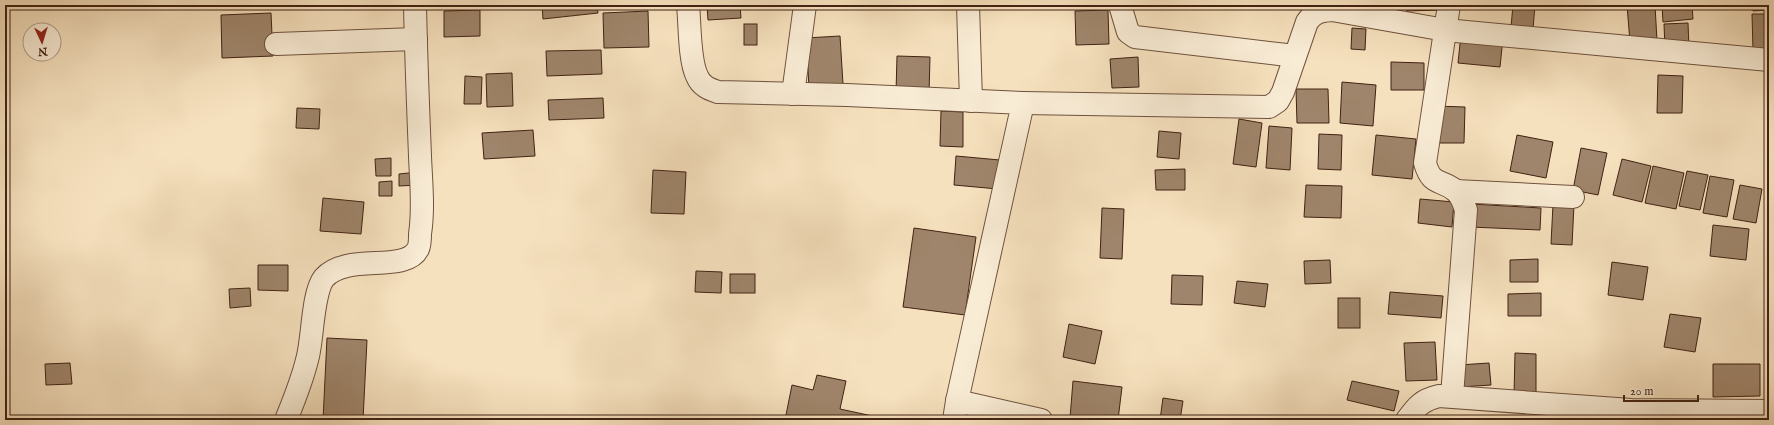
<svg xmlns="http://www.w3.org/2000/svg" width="1774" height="425" font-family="'IM FELL English',serif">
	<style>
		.building { fill: #9f856b; stroke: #412212 }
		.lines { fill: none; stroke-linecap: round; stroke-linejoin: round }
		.street-casing { stroke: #6e523d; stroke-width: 24 }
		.street { stroke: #f9ecd5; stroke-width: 22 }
	</style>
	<rect width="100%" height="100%" fill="#f6e1be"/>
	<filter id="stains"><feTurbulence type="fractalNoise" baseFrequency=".005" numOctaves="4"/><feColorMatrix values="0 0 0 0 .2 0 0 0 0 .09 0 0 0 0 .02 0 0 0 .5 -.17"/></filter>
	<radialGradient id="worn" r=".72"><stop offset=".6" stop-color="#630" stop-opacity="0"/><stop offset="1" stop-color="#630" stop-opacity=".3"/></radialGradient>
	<g class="building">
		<polygon points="542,5 597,5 598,13 543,19"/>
		<polygon points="707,5 740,5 741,18 708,20"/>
		<polygon points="1407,5 1440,5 1440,10 1407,11"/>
		<polygon points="1513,5 1535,5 1533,29 1511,27"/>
		<polygon points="1627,5 1655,5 1657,41 1630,42"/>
		<polygon points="1662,5 1692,5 1693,19 1663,22"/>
		<polygon points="1753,5 1769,5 1769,10 1753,11"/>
		<polygon points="480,10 480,36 444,37 444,11"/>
		<polygon points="1108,10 1109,44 1076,45 1075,11"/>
		<polygon points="648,11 649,47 604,48 603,13"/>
		<polygon points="271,13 273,56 222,58 221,15"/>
		<polygon points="1752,14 1769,14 1769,50 1753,50"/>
		<polygon points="1688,23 1689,48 1665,49 1664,24"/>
		<rect x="744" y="24" width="13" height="21"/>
		<polygon points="1352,28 1366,29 1365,50 1351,49"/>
		<polygon points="1461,34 1503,38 1500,67 1458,63"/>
		<polygon points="840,36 843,84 809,87 806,38"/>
		<polygon points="601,50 602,74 547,76 546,51"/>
		<polygon points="897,56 930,57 929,94 896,93"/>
		<polygon points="1138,57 1139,87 1112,88 1110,59"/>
		<polygon points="1391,62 1424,63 1424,90 1391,90"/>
		<polygon points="512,73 513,106 487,107 486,74"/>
		<polygon points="1658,75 1683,76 1682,113 1657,113"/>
		<polygon points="465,76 482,77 481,104 464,104"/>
		<polygon points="1342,82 1376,85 1373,126 1340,123"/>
		<polygon points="1296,89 1328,89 1329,123 1297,123"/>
		<polygon points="603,98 604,118 549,120 548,100"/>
		<polygon points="1435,106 1465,107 1464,143 1434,143"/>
		<polygon points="297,108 320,109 319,129 296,128"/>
		<polygon points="941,111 963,112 963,147 940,146"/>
		<polygon points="1239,119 1262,123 1256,167 1233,164"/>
		<polygon points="1269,126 1292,128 1290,170 1266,168"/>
		<polygon points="533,130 535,156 484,159 482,133"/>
		<polygon points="1159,131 1181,133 1179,159 1157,157"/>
		<polygon points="1319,134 1342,135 1341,170 1318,169"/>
		<polygon points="1376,135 1416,139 1412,179 1372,175"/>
		<polygon points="1517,135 1553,142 1546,178 1510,171"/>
		<polygon points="1581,148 1607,153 1598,195 1573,190"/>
		<polygon points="956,156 1000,160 998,189 954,185"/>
		<polygon points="391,158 391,176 376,176 375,159"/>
		<polygon points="1622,159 1651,166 1642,202 1613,195"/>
		<polygon points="1653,166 1684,173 1676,209 1645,203"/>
		<polygon points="1185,169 1185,190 1156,190 1155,170"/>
		<polygon points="653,170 686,172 684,214 651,213"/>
		<polygon points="1687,171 1708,175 1700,210 1679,206"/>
		<polygon points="418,172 419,185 399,186 399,174"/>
		<polygon points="1710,176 1734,180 1727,217 1703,213"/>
		<polygon points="392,181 392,196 379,196 379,182"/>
		<polygon points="1306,185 1342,186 1341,218 1304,217"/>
		<polygon points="1740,185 1762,189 1756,223 1733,219"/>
		<polygon points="323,198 364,202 361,234 320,231"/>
		<polygon points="1420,199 1454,202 1452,227 1418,223"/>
		<polygon points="1471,204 1541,208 1540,230 1470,227"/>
		<polygon points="1553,204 1574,205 1572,245 1551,244"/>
		<polygon points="1102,208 1124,209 1122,259 1100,258"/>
		<polygon points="1713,225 1749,229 1746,260 1710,256"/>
		<polygon points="914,228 976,237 965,315 903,307"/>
		<polygon points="1538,259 1538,282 1510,282 1510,260"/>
		<polygon points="1330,260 1331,283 1305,284 1304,261"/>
		<polygon points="1612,262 1648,267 1643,300 1608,295"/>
		<polygon points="258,265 288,265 288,291 258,290"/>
		<polygon points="696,271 722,272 721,293 695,292"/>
		<rect x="730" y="274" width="25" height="19"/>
		<polygon points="1172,275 1203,276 1202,305 1171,304"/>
		<polygon points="1237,281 1268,284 1265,307 1234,303"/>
		<polygon points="250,288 251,306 230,308 229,289"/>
		<polygon points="1390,292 1443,296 1441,318 1388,314"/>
		<polygon points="1541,293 1541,316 1508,316 1508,294"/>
		<rect x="1338" y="298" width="22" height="30"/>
		<polygon points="1670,314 1701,318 1695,352 1664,347"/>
		<polygon points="1069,324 1102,331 1095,364 1063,357"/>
		<polygon points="327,338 367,340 363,420 323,420"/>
		<polygon points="1435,342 1437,380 1406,381 1404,343"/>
		<polygon points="1515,353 1536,354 1536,395 1514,395"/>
		<polygon points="70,363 72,384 46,385 45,364"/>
		<polygon points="1489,363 1491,385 1460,387 1459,365"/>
		<polygon points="1713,364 1760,364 1760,396 1713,397"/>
		<polygon points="817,375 846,381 840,409 891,420 785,420 792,385 813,390"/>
		<polygon points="1073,381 1122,387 1118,420 1070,418"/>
		<polygon points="1352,381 1399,391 1394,411 1347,400"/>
		<polygon points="1163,398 1183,401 1180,420 1160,420"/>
	</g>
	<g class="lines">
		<g class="street-casing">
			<g id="street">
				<path d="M688,5C690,23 689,60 697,76C701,86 709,89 718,92L847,95L1023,103L957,401L1041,420"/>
				<polyline points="968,5 971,101"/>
				<polyline points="1120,5 1128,32 1135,37 1295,56"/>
				<path d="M1449,5L1425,163C1432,187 1440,178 1456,191C1461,195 1464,204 1466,210L1452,396"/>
				<polyline points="276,44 416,39"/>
				<polyline points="793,94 805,5"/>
				<path d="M1023,103L1269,107L1278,101L1283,92L1307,22C1314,12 1320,11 1332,10L1445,30L1769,60"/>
				<polyline points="1456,191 1573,197"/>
				<path d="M286,420C294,400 302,381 307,360C313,341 312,293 324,278C347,252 405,274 418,249C420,245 420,239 420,234C424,208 421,182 420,156C418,106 416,55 415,5"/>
				<polyline points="954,420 957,401"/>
				<path d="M1407,420C1417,406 1422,400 1439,396L1631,410L1769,411"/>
			</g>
		</g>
		<use href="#street" class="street"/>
	</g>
	<rect width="1774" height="425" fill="none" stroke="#f6e1be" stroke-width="20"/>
	<rect x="6" y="6" width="1762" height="413" fill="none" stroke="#412212" stroke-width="2"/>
	<rect x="10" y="10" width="1754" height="405" fill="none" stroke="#412212"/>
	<g transform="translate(42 42) rotate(176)"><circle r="19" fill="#f9ecd5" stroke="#af9b87"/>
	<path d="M0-3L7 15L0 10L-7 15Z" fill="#8f2418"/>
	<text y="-6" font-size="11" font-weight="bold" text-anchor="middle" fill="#412212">N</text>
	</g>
	<path d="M1624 395v6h74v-6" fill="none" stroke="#412212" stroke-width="2"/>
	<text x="1630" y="395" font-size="12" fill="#412212" stroke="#f9ecd5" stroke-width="3" paint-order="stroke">20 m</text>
	<rect width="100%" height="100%" filter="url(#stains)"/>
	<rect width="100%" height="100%" fill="url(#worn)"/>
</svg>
